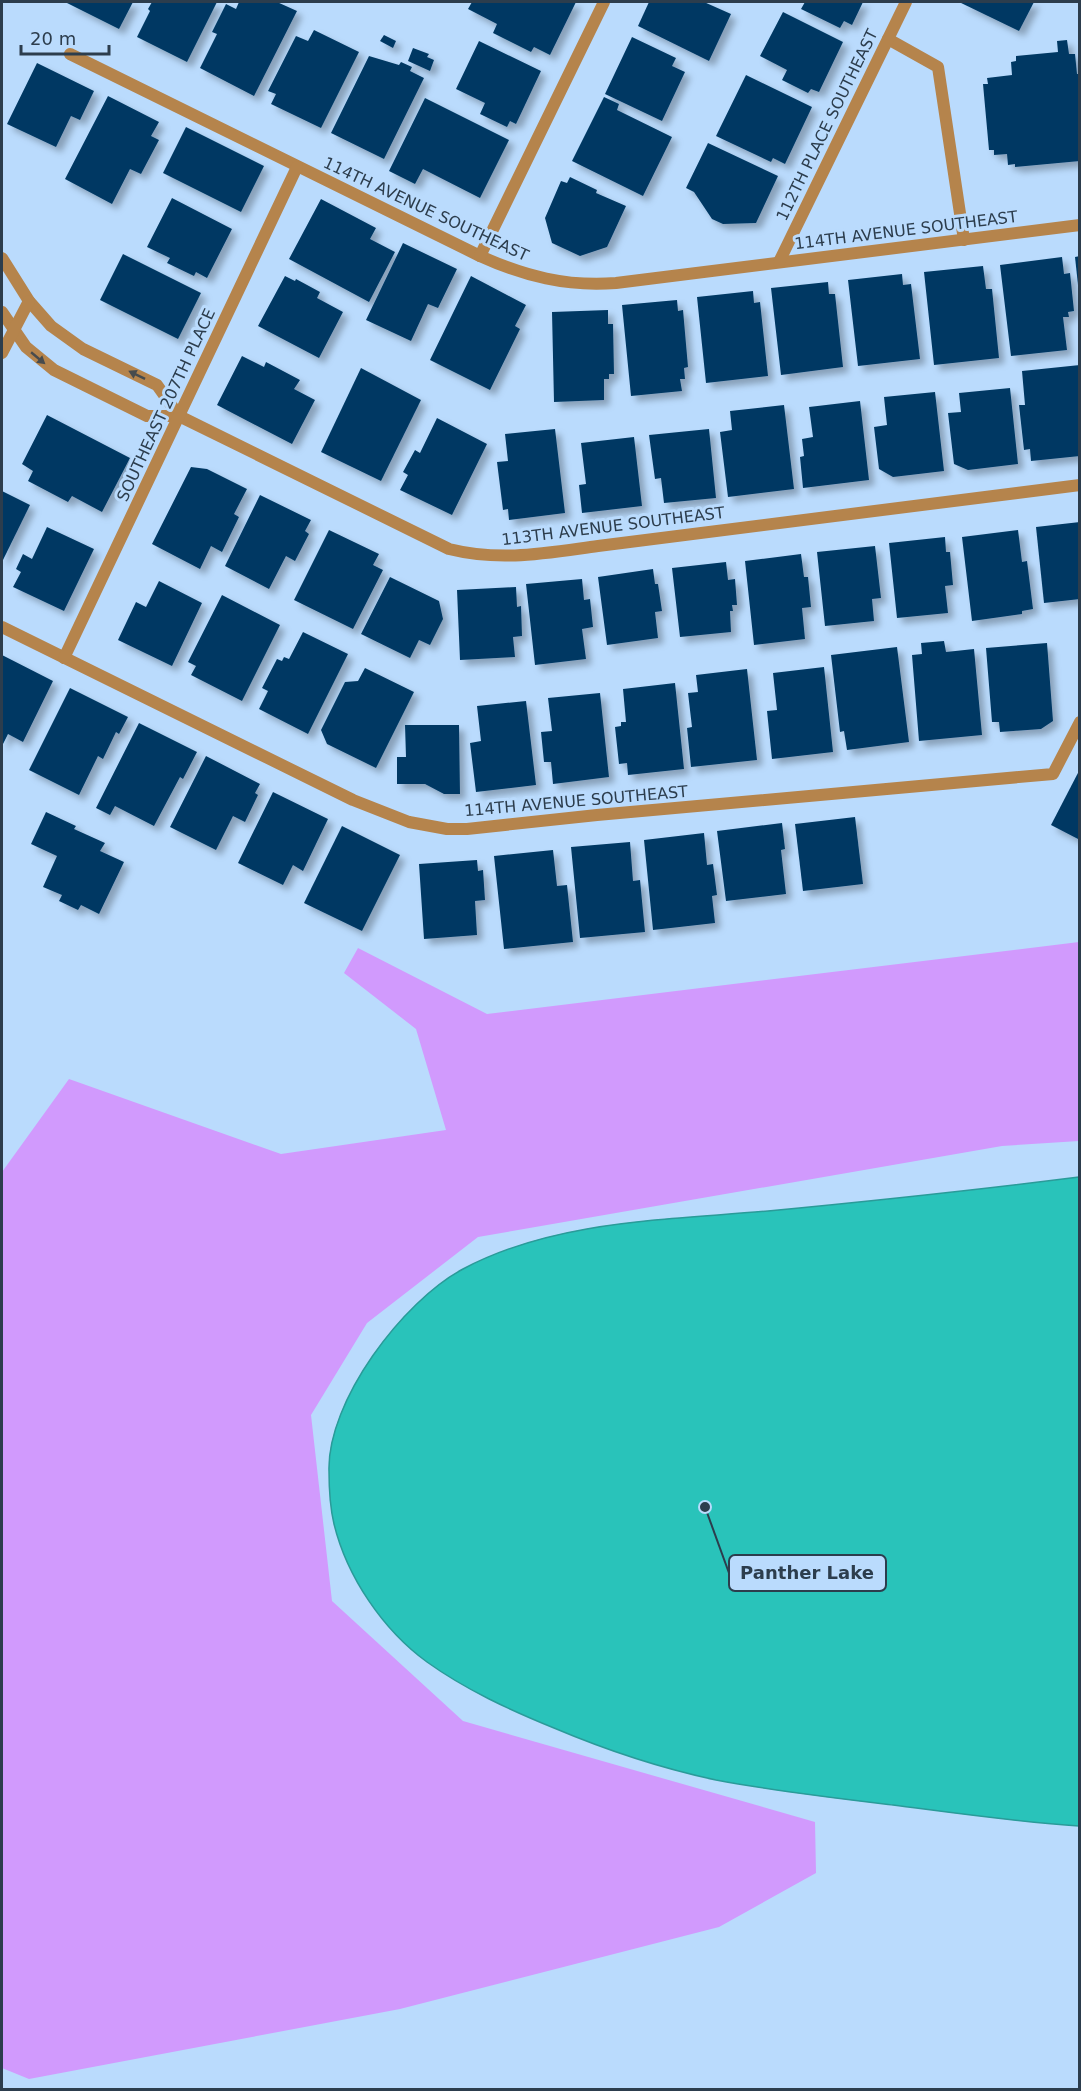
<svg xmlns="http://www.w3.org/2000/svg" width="1081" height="2091" font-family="'DejaVu Sans',sans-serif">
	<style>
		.green { fill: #d19afd }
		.water { fill: #29c3ba; stroke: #2a9b99; stroke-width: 1.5 }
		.building { fill: #023963; filter: url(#shadow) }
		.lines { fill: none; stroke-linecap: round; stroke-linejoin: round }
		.service { stroke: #b5844c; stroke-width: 12 }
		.minor { stroke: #b5844c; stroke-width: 12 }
		.oneway { fill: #474b4d }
		.labels { text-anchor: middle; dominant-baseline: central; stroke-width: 6; stroke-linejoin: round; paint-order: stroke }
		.street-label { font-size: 16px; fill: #2c3d4d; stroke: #badbfd }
		.leader { fill: none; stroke: #2c3d4d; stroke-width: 2 }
		.callout-dot { fill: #2c3d4d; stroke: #badbfd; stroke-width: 2 }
		.callout { fill: #badbfd; stroke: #2c3d4d; stroke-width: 2 }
		.callout-label { font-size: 18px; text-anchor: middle; font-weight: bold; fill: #2c3d4d }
	</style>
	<defs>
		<filter id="shadow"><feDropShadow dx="5.5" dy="5.5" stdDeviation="3" flood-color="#0004"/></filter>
	</defs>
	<rect width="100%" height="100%" fill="#badbfd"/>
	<polygon class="green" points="1079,942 1079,1141 1002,1146 478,1237 367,1323 311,1415 332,1601 463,1721 815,1822 816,1873 719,1927 400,2009 29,2079 2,2068 2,1172 69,1079 281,1154 446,1130 416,1029 344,973 358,948 487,1014"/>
	<path class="water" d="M1079,1177V1826C1017,1822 955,1813 893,1805C834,1798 774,1791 716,1780C660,1768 606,1750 554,1728C510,1710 466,1690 427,1662C383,1630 347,1577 334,1524C330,1507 329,1488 329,1471C327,1401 403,1301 463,1269C555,1220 667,1220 768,1211C872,1201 976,1190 1079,1177Z"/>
	<g class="building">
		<polygon points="65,2 133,2 119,29"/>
		<polygon points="152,2 217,2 187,62 137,37 150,11 148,9"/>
		<polygon points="239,2 277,2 297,11 254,96 200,68 217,34 212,32 226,4 236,9"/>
		<polygon points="472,2 576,2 550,55 534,47 531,52 493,33 497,24 468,9"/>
		<polygon points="649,2 704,2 731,14 709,61 638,26"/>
		<polygon points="805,2 863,2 852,25 844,21 840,28 801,9"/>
		<polygon points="959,2 1034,2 1019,31"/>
		<polygon points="783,12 843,42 819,92 811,89 808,93 782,80 787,70 760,56"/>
		<polygon points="314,30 359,52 321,128 271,104 276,94 268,91 296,36 308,41"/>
		<polygon points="384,35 396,41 393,48 380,41"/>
		<polygon points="632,37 676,58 672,66 685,72 662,121 605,94"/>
		<polygon points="1067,40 1069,54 1075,54 1077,74 1080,74 1080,161 1015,167 1015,164 1008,165 1007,154 994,155 994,150 989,150 983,84 988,84 987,78 1012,75 1011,62 1016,61 1016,56 1058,52 1057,41"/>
		<polygon points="479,41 541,71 516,124 510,121 507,127 480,114 485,103 456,89"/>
		<polygon points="413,48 429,54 427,57 434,60 430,71 408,61"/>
		<polygon points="369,56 399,65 401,62 412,67 410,71 424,78 384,159 331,133"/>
		<polygon points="37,63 94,91 80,120 71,116 56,147 7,124"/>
		<polygon points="746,75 812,107 785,164 773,158 771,162 716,136"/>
		<polygon points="108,96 159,122 151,136 159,140 141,174 130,169 112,204 65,179"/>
		<polygon points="604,97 619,104 617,110 672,137 643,196 572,161"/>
		<polygon points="425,98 509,140 480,198 423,169 415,184 389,171"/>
		<polygon points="186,127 264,166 241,212 163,173"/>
		<polygon points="708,143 778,176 756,223 723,224 712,219 694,192 686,188"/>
		<polygon points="570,177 597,190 596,193 626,206 607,247 580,256 552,243 545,218 561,181 567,183"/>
		<polygon points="172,198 232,229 207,278 196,272 194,276 167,263 170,258 147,247"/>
		<polygon points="321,199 376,228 370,239 395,252 369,302 289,259"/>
		<polygon points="403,243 457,269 438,308 428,304 411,341 366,320"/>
		<polygon points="123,254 201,293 178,339 100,300"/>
		<polygon points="1080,256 1080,285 1078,285 1075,257"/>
		<polygon points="1062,257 1064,274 1070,273 1074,311 1068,312 1069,317 1063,317 1067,350 1011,356 1000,265"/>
		<polygon points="983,266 986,289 992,289 999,358 934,365 924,272"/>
		<polygon points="902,274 903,285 911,284 920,359 858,366 848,280"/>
		<polygon points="285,276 295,281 296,279 320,292 317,298 343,312 319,358 258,326"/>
		<polygon points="471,276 526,305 515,326 520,329 490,390 430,360"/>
		<polygon points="828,282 829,294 835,294 843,367 781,375 771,288"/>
		<polygon points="753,291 754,303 760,302 768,376 706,383 697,297"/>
		<polygon points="677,300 678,311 683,310 688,367 684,368 685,379 680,379 682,391 631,396 622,305"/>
		<polygon points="608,310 608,324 613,324 614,374 609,374 609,379 604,379 604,400 554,402 552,312"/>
		<polygon points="242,356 264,367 266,362 300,380 294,389 315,400 292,444 217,405"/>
		<polygon points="1080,365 1080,456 1031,461 1030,449 1024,450 1019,405 1025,405 1022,371"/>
		<polygon points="361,368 421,400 381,481 321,452"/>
		<polygon points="1010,388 1018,464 968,470 954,464 948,413 961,412 959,393"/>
		<polygon points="935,392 944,471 893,477 879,469 874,427 887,425 884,397"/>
		<polygon points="860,401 869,480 803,488 800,457 804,456 802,439 813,437 809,407"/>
		<polygon points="784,405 794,489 728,497 720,432 732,430 730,411"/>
		<polygon points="47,415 130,458 102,512 72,496 68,502 28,481 33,471 22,464"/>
		<polygon points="437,418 487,444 452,515 400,490 408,475 403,472 415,450 420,453"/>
		<polygon points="555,429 565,513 509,520 508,509 503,510 497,462 508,461 505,434"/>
		<polygon points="709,429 716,498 664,503 661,478 655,479 649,435"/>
		<polygon points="634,437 642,506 582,513 579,485 586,484 581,443"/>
		<polygon points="191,467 207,469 247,489 234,514 239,517 222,552 211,546 200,569 152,544"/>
		<polygon points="2,491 30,505 2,562"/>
		<polygon points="260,495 311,520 305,531 309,534 295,561 286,556 269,589 225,566"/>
		<polygon points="1080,522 1080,599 1044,603 1036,527"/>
		<polygon points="47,527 94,549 64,611 13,587 21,572 16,569 23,554 32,559"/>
		<polygon points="329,530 379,554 373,565 383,570 353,629 294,600"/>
		<polygon points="1018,530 1022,562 1027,561 1033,609 1022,611 1022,614 972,621 962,537"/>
		<polygon points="945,537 946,552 950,552 953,585 945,586 948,613 897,618 889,543"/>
		<polygon points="875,546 881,598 872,599 874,621 825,626 817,552"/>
		<polygon points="801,554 804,577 808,577 811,607 802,608 805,639 754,645 745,561"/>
		<polygon points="726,562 728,580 735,579 737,605 732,605 733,611 730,611 731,632 680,637 672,568"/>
		<polygon points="653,569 655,584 658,584 662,611 655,612 658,638 607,645 598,577"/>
		<polygon points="390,577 439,601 443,619 430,645 419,640 410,658 361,634"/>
		<polygon points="582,579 584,600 590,599 593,627 582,629 586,659 535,665 526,584"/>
		<polygon points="159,581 202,603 172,666 118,640 136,602 146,607"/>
		<polygon points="516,587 517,607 521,606 522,636 513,637 515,657 460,660 457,590"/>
		<polygon points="222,595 280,625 242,701 191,675 196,666 188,662"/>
		<polygon points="303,632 348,654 308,734 259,709 268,691 262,688 277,659 282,661 284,657 289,659"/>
		<polygon points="944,641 946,652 974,649 982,735 919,741 912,655 922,654 921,643"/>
		<polygon points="1047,643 1053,721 1041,729 1000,732 999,722 992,722 986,648"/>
		<polygon points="897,647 909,742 847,750 844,731 840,732 831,655"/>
		<polygon points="2,655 53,681 23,742 8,734 3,744 2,743"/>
		<polygon points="824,667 833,752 772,759 767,711 777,710 773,673"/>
		<polygon points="365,668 414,692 376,768 327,744 321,730 345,682 358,681"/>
		<polygon points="747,669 757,760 691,767 687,728 692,727 688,693 698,692 696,675"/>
		<polygon points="675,683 684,769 628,775 627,763 619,764 615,727 621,726 621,722 626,722 623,689"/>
		<polygon points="70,688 128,717 119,734 116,732 103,759 98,756 79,795 29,770"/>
		<polygon points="600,693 609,777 553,784 551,762 544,762 541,732 552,731 548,698"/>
		<polygon points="526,701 536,785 476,792 470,743 481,741 477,706"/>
		<polygon points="139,723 197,752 183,779 180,777 154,826 115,806 110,815 96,808"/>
		<polygon points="405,725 459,725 460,794 444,794 425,784 397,784 397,757 406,757"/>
		<polygon points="206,756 260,784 255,793 258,795 245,822 233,816 216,850 170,827"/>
		<polygon points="1080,769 1080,840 1051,825"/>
		<polygon points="273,792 328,819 303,871 293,865 283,885 238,863"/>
		<polygon points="46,812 76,826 74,829 105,843 100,851 124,862 99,914 81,905 78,910 59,901 62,895 43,887 57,856 31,844"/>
		<polygon points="855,817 863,884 803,891 795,824"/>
		<polygon points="782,823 785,849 781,850 786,894 726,901 717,831"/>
		<polygon points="342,826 400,855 362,931 304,903"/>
		<polygon points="704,833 707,865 713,864 717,895 712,896 715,923 653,930 644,840"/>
		<polygon points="630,842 633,881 640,880 645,932 580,938 571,847"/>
		<polygon points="553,850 557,886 567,885 573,942 504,949 494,856"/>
		<polygon points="477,860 478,871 483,870 485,900 475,901 477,935 424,939 419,864"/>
	</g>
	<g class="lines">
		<polyline class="service" points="888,39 938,67 964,240"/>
		<g class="minor">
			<path d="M70,54L480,256C524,276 567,287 616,283L1080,225"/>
			<polyline points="480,256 604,2"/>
			<polyline points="2,258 29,301 51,326 83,349 157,385 179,416 147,416 54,370 26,347 2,312"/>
			<polyline points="779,262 906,2"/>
			<polyline points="2,353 29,301"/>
			<path d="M179,416L449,549C501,562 546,553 598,546L1080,485"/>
			<polyline points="2,627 353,800 409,822 447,829 467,829 597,815 1053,774 1080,722"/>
			<polyline points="64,658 297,167"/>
		</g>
	</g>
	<defs><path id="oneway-solid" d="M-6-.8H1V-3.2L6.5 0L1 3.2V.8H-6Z" transform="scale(1.5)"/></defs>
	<g class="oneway">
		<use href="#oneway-solid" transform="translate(38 358) rotate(40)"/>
		<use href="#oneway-solid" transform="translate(137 375) rotate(-154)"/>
	</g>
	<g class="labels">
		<g class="street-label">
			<text transform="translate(827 125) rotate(-64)">112TH PLACE SOUTHEAST</text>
			<text transform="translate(426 209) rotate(25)">114TH AVENUE SOUTHEAST</text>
			<text transform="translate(906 230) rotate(-7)">114TH AVENUE SOUTHEAST</text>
			<text transform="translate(166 405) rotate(-65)">SOUTHEAST 207TH PLACE</text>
			<text transform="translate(613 526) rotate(-7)">113TH AVENUE SOUTHEAST</text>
			<text transform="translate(576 801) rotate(-5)">114TH AVENUE SOUTHEAST</text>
		</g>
	</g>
	<path class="leader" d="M705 1507L729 1573"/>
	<circle class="callout-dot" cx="705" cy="1507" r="6"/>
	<rect class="callout" x="729" y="1555" width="157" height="36" rx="6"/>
	<g class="callout-label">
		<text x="807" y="1579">Panther Lake</text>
	</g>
	<rect width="1081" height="2091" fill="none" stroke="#2c3d4d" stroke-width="6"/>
	<path d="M21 45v9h88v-9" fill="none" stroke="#2c3d4d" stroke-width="3"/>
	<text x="30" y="45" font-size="18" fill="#2c3d4d" stroke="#badbfd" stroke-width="4.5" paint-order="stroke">20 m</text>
</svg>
